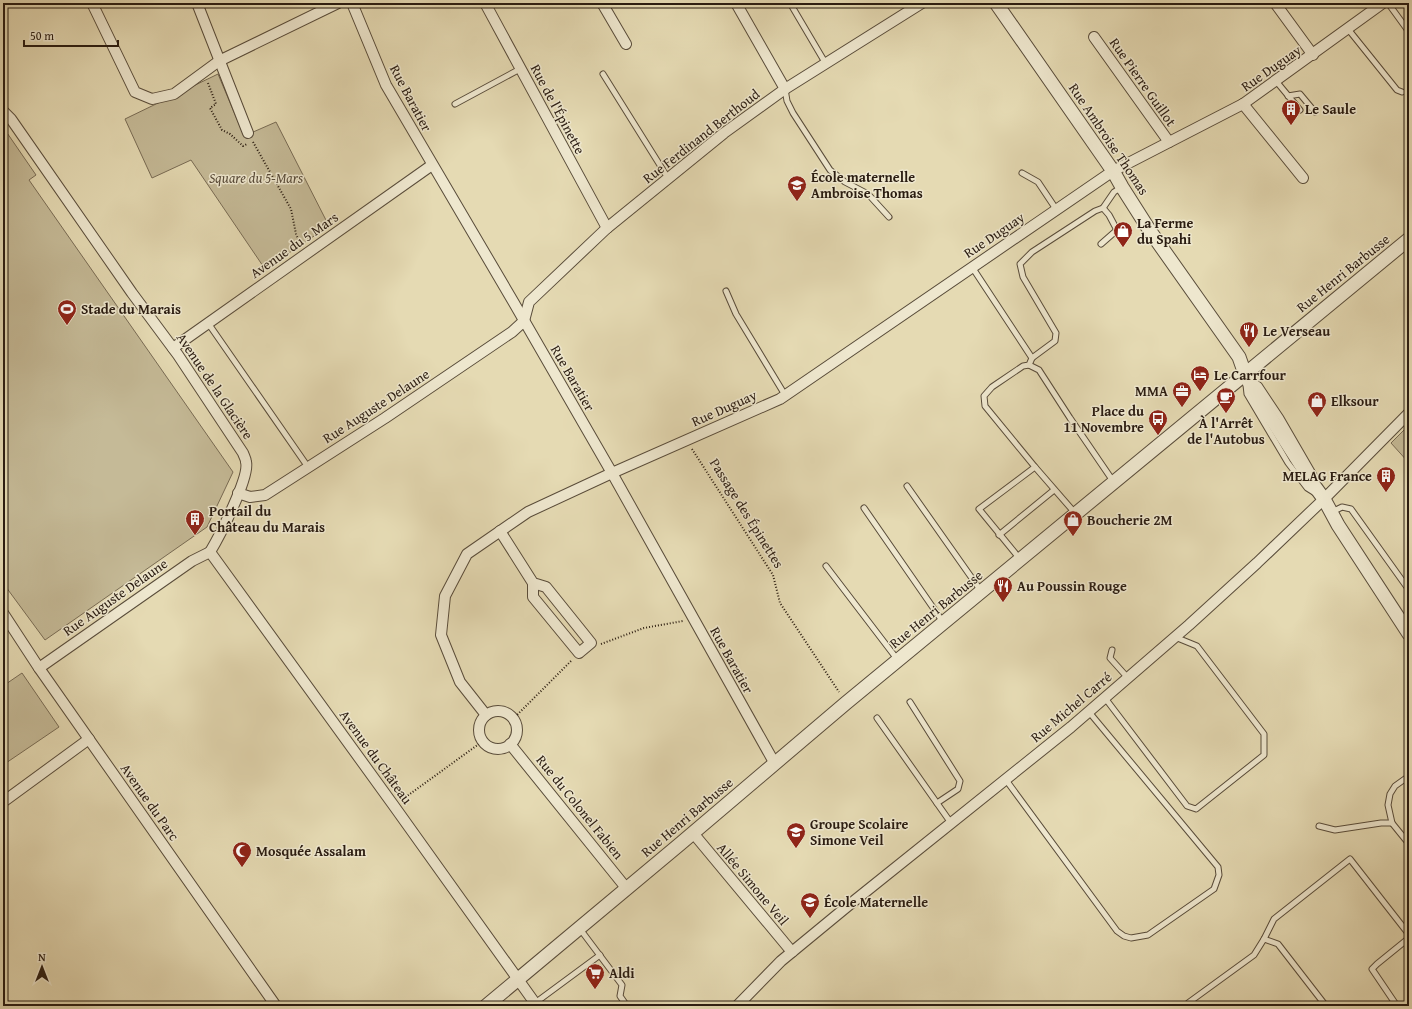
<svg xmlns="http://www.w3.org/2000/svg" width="1412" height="1009" font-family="'Gentium Book Plus',serif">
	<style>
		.green { fill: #c5ba97; stroke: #786b54 }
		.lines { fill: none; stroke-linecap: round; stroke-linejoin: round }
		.service-casing { stroke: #594c3a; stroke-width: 7 }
		.minor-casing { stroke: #594c3a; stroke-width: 12 }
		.tertiary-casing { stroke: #594c3a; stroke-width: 15 }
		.path { stroke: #2a1c11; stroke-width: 2; stroke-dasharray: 1 2; stroke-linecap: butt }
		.service { stroke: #eee7ce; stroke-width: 5 }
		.minor { stroke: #eee7ce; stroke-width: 10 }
		.tertiary { stroke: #eee7ce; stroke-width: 13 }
		.labels { text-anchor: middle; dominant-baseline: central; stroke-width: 3; stroke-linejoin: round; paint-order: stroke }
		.street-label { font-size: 14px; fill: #2a1c11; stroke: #eee7ce }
		.poi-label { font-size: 14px; font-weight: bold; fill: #2a1c11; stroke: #eee7ce; text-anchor: start }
		.park-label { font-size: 14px; font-style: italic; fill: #584b39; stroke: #eee7ce }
	</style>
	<rect width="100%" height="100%" fill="#e5dab3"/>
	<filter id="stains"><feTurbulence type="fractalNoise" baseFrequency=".005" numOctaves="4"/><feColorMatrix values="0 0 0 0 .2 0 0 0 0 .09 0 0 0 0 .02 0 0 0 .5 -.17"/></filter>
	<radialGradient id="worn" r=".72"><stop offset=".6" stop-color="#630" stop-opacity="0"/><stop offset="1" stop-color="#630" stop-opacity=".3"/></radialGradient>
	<g class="green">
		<polygon points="218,74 244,136 276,122 329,226 265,269 191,160 152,178 125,119"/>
		<polygon points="3,127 36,175 29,180 233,472 207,527 45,640 3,583"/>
		<polygon points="1409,425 1409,463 1391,443"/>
		<polygon points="22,673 59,727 3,765 3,686"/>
	</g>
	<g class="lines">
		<g class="service-casing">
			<g id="service">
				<polyline points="790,3 826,64"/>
				<polyline points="1388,3 1409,32"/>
				<polyline points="1348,29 1397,90 1402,92"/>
				<polyline points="603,74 668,178"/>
				<polyline points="1276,81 1300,110"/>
				<polyline points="785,89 787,101 793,113 830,170 845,182 868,194 889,217"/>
				<polyline points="1288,96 1300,94 1315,112"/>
				<polyline points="455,104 520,69"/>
				<polyline points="1022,173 1038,182 1056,209"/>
				<polyline points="1103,208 1114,192 1122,187"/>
				<polyline points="972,267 1032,358"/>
				<polyline points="726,291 736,314 785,395"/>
				<polyline points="208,323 308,467"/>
				<polyline points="1029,365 1039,370 1070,418 1113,481"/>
				<polyline points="1252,380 1259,385 1281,418 1314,475"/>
				<polyline points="1246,385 1247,394 1288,463 1307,488 1315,493"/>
				<polyline points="907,486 981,591"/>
				<polyline points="864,508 943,622"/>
				<polyline points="1332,512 1342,507 1351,509 1409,590"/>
				<polyline points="1075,513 1035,467 985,406 984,396 992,387 1023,366 1029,365 1032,358 1055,341 1056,333 1023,277 1020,264 1032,252 1095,211 1103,208 1109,215 1117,230 1101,244"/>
				<polyline points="999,535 1054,490"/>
				<polyline points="1020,559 979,509 1035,467"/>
				<polyline points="826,566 897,659"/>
				<polyline points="1112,650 1110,658 1128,678"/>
				<polyline points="1105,698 1187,806 1196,809 1264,755 1264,734 1197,646 1175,637"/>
				<polyline points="910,702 960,781 958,789 937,803"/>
				<polyline points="877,718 951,823"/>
				<polyline points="1409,776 1395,786 1390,794 1388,805 1392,823 1409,844"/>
				<polyline points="1006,780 1117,931 1124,936 1131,938 1148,935 1214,889 1219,875 1218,867 1089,712"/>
				<polyline points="1319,826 1335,830 1381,823 1392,823"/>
				<polyline points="580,929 622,985 620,996 627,1006"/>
				<polyline points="1264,939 1278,944 1326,1006"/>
				<polyline points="535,1003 600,955"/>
				<polyline points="1188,1006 1188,1003 1254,955 1264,939 1274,919 1350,859 1407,932 1409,938 1377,964 1372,969 1397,1006"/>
			</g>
		</g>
		<g class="minor-casing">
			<g id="minor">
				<polyline points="92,3 135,92 152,99 174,94 219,61 338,3"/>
				<polyline points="197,3 248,133"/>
				<polyline points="352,3 386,85 514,303 612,473 775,764"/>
				<polyline points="485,3 607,228"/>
				<polyline points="602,3 626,44"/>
				<polyline points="736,3 785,89"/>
				<polyline points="1275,3 1313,55"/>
				<polyline points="1094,37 1169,142"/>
				<polyline points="1243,104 1303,178"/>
				<path d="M3,111L11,119L132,293L178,355L243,453C244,456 246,459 246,462C250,477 219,537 210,552"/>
				<polyline points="173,348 432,165"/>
				<polyline points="238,493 250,497 265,495 385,418 512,332 524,321 529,302 607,228 724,133 785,89 922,3"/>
				<polyline points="500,531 533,583 533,597 579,653 591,643 546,587 533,583"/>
				<polyline points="210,552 394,806 537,1006"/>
				<polyline points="3,613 39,668 276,1006"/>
				<polyline points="39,668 192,561 210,552"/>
				<circle cx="498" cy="730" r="19"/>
				<polyline points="486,715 460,682 441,635 445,596 467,554 528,512 612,473 780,399 1113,171 1243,104 1383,3"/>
				<polyline points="510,744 627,889"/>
				<polyline points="3,802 89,739"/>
				<polyline points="693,833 792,952"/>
				<polyline points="737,1006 781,961 849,905 1071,727 1189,625 1257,563 1324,499 1409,413"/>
			</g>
		</g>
		<g class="tertiary-casing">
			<g id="tertiary">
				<polyline points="996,3 1113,171 1122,187 1150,231 1239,357 1245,374 1253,390 1313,484 1324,499 1338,525 1409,634"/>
				<polyline points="486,1006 680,844 846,703 1409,239"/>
			</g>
		</g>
		<g class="path">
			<polyline points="208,83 216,104 210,108 222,130 230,134 243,146 247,144"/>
			<polyline points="253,142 291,209 296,234 300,244"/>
			<polyline points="692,449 773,575 780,603 839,692"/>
			<polyline points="3,597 7,602"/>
			<polyline points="601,644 644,628 683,621"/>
			<polyline points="513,719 572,660"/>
			<polyline points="403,799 483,741"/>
		</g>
		<use href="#service" class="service"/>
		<use href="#minor" class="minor"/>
		<use href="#tertiary" class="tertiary"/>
	</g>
	<defs>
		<g id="building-pin" transform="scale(1)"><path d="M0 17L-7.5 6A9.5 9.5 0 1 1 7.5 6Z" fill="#8f2418" stroke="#eee7ce"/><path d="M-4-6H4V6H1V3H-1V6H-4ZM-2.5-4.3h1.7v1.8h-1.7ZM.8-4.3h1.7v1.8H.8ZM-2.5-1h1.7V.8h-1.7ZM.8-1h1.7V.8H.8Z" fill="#fff"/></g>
		<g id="school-pin" transform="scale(1)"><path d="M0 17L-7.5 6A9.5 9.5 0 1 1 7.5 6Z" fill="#8f2418" stroke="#eee7ce"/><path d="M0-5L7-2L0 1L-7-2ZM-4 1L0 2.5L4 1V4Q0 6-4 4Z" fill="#fff"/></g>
		<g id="shop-pin" transform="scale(1)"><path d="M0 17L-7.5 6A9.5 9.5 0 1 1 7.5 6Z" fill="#8f2418" stroke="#eee7ce"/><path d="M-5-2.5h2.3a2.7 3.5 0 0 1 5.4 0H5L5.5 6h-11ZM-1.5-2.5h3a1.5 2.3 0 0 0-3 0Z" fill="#fff"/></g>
		<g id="stadium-pin" transform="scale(1)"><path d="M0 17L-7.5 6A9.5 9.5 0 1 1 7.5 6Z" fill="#8f2418" stroke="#eee7ce"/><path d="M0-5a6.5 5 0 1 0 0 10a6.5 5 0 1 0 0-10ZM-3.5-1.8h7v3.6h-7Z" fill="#fff"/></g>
		<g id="restaurant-pin" transform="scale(1)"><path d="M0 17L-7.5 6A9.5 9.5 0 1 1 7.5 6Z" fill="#8f2418" stroke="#eee7ce"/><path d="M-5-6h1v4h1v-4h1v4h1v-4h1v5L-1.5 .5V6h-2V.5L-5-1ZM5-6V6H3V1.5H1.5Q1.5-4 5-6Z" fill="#fff"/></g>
		<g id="hotel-pin" transform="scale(1)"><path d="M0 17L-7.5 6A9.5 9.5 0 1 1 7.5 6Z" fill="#8f2418" stroke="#eee7ce"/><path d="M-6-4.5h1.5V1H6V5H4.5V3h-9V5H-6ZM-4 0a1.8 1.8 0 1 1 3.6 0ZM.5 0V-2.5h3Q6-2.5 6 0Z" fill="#fff"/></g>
		<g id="office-pin" transform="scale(1)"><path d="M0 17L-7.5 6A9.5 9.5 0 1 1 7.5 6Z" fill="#8f2418" stroke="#eee7ce"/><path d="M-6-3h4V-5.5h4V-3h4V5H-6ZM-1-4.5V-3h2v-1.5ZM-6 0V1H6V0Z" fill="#fff"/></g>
		<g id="cafe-pin" transform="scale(1)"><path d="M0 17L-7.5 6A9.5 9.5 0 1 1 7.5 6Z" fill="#8f2418" stroke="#eee7ce"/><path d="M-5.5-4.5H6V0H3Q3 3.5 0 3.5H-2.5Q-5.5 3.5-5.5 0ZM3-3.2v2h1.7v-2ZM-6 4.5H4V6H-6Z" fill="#fff"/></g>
		<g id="bus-pin" transform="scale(1)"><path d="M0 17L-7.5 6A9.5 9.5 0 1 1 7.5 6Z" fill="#8f2418" stroke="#eee7ce"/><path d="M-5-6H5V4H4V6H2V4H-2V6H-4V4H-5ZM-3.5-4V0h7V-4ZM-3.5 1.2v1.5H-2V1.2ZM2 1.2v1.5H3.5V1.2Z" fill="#fff"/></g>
		<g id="mosque-pin" transform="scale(1)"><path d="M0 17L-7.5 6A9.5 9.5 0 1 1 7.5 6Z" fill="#8f2418" stroke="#eee7ce"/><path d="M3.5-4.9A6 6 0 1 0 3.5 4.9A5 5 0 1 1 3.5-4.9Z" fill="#fff"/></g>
		<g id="supermarket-pin" transform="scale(1)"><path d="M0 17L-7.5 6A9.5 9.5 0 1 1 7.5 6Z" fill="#8f2418" stroke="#eee7ce"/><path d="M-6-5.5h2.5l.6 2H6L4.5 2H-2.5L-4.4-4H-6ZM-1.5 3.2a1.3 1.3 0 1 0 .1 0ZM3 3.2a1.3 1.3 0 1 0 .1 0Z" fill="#fff"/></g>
	</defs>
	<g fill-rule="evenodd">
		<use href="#building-pin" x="1291" y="109"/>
		<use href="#school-pin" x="797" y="185"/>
		<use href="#shop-pin" x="1123" y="231"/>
		<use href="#stadium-pin" x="67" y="309"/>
		<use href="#restaurant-pin" x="1249" y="331"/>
		<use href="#hotel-pin" x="1200" y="375"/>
		<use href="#office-pin" x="1182" y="391"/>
		<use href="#cafe-pin" x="1226" y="397"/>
		<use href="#shop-pin" x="1317" y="401"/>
		<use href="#bus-pin" x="1158" y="419"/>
		<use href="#building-pin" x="1386" y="476"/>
		<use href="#building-pin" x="195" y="519"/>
		<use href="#shop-pin" x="1073" y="520"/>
		<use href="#restaurant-pin" x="1003" y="586"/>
		<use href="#school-pin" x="796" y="832"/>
		<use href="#mosque-pin" x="242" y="851"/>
		<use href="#school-pin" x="810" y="902"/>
		<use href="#supermarket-pin" x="595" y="973"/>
	</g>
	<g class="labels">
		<g class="street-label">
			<text transform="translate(1271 68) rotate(-35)">Rue Duguay</text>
			<text transform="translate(1143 82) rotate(55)">Rue Pierre Guillot</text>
			<text transform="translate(411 98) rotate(62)">Rue Baratier</text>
			<text transform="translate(558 109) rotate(62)">Rue de l'Épinette</text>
			<text transform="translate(701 136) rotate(-38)">Rue Ferdinand Berthoud</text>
			<text transform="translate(1109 139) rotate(56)">Rue Ambroise Thomas</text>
			<text transform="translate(994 235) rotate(-34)">Rue Duguay</text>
			<text transform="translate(294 245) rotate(-35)">Avenue du 5 Mars</text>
			<text transform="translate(1343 273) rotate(-39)">Rue Henri Barbusse</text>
			<text transform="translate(573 378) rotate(60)">Rue Baratier</text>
			<text transform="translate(215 386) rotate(56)">Avenue de la Glacière</text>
			<text transform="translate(376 406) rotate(-33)">Rue Auguste Delaune</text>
			<text transform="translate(724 408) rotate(-24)">Rue Duguay</text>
			<text transform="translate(747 513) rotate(58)">Passage des Épinettes</text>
			<text transform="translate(115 597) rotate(-35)">Rue Auguste Delaune</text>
			<text transform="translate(936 609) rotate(-39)">Rue Henri Barbusse</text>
			<text transform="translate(732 660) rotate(61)">Rue Baratier</text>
			<text transform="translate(1071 707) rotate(-40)">Rue Michel Carré</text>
			<text transform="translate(376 757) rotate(54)">Avenue du Château</text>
			<text transform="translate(150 802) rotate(55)">Avenue du Parc</text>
			<text transform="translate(580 807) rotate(51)">Rue du Colonel Fabien</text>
			<text transform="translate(687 817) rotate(-40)">Rue Henri Barbusse</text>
			<text transform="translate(753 884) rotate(50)">Allée Simone Veil</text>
		</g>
		<g class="poi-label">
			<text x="1305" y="109">Le Saule</text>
			<text x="811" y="177">École maternelle<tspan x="811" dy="16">Ambroise Thomas</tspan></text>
			<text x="1137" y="223">La Ferme<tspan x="1137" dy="16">du Spahi</tspan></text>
			<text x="81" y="309">Stade du Marais</text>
			<text x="1263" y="331">Le Verseau</text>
			<text x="1214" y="375">Le Carrfour</text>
			<text x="1168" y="391" text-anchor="end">MMA</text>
			<text x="1331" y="401">Elksour</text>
			<text x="1144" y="411" text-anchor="end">Place du<tspan x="1144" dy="16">11 Novembre</tspan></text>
			<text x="1226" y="423" text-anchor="middle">À l'Arrêt<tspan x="1226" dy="16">de l'Autobus</tspan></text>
			<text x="1372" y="476" text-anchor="end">MELAG France</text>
			<text x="209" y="511">Portail du<tspan x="209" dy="16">Château du Marais</tspan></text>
			<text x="1087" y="520">Boucherie 2M</text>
			<text x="1017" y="586">Au Poussin Rouge</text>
			<text x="810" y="824">Groupe Scolaire<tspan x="810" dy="16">Simone Veil</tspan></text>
			<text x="256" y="851">Mosquée Assalam</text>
			<text x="824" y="902">École Maternelle</text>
			<text x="609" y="973">Aldi</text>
		</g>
		<g class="park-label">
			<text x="256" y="178">Square du 5-Mars</text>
		</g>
	</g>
	<rect width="1412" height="1009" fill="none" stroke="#e5dab3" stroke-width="16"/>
	<rect x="4" y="4" width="1404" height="1001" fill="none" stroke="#2a1c11" stroke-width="2"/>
	<rect x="8" y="8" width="1396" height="993" fill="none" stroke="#2a1c11"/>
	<g transform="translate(42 967)" stroke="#eee7ce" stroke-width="3" paint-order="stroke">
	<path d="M0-3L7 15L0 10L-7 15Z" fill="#2a1c11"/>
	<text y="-6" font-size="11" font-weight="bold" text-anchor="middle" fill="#2a1c11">N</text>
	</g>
	<path d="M24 40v6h94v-6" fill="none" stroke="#2a1c11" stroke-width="2"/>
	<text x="30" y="40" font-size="12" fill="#2a1c11" stroke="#eee7ce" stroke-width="3" paint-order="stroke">50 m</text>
	<rect width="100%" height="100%" filter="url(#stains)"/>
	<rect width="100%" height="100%" fill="url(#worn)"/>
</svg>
